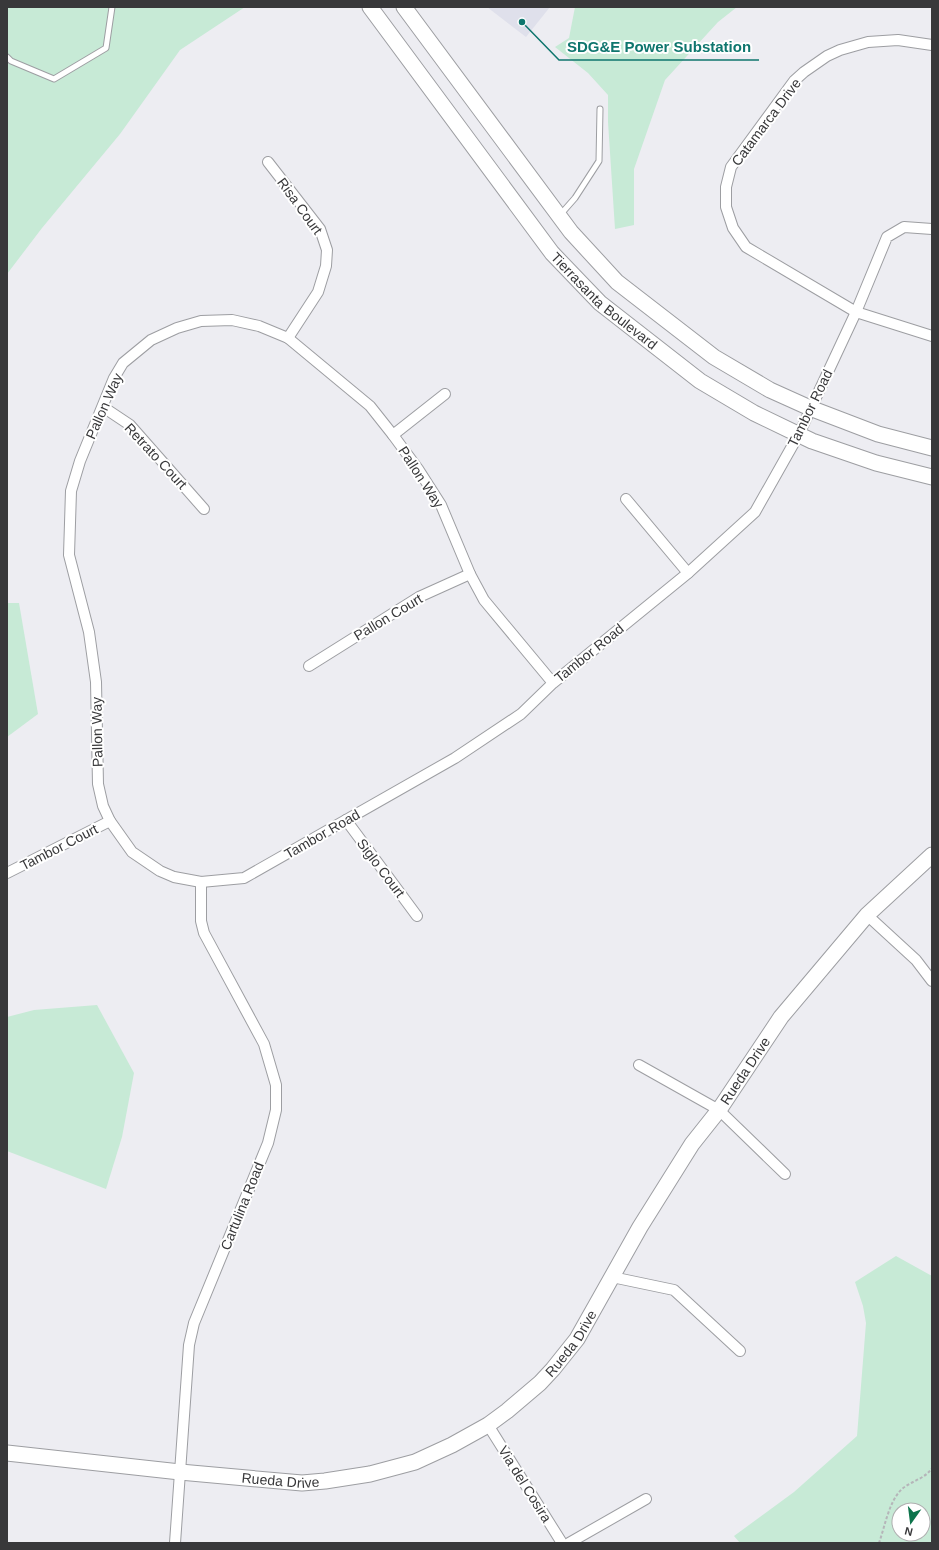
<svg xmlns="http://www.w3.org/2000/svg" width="939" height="1550" font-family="Arial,sans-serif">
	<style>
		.built { fill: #dfe0eb }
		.green { fill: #c7ead6; fill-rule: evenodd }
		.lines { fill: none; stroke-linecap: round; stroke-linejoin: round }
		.lane-casing { stroke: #9d9ea2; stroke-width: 7 }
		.street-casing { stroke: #9d9ea2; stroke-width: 12 }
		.secondary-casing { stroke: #9d9ea2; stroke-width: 17 }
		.path { stroke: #b5b5b9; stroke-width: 2; stroke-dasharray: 3 2; stroke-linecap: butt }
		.lane { stroke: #fff; stroke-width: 5 }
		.street { stroke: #fff; stroke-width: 10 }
		.secondary { stroke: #fff; stroke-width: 15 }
		.labels { text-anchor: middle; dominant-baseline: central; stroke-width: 4; stroke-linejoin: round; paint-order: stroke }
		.street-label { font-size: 14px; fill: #38383a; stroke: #fff }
		.leader { fill: none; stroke: #0f766e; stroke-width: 1.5 }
		.callout-dot { fill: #0f766e; stroke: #fff; stroke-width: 1.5 }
		.callout-label { font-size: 15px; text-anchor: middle; font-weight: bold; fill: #0f766e; stroke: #fff; stroke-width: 4; stroke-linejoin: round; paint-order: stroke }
	</style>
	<rect width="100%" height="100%" fill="#ededf2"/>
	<polygon class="built" points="487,7 550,7 526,37"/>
	<g class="green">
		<polygon points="7,7 245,7 180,50 120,134 42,228 7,274"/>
		<polygon points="575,7 737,7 718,22 665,80 634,169 634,225 615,229 608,122 608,95 588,73 555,47 569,38"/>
		<polygon points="7,603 19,603 38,714 7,737"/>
		<polygon points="97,1005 134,1073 122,1137 106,1189 7,1151 7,1017 34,1010"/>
		<path d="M896,1256L932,1276V1543H740L734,1536L794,1492L857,1436L866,1323L863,1306L855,1282ZM899,1510H923V1534H899Z"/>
	</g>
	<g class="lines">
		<g class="lane-casing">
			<g id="lane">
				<polyline points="7,57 11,61 54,79 106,48 112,7"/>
				<polyline points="560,215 575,198 599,161 600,109"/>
			</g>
		</g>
		<g class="street-casing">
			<g id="street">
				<polyline points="932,45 898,40 868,42 840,50 827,56 804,72 794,81 731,167 726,187 726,207 733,228 746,247 856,312 932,336"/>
				<polyline points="268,162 320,229 327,250 326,266 318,292 288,338"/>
				<polyline points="103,407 130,425 204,509"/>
				<polyline points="393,435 445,394"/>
				<polyline points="626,499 688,573"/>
				<polyline points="309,666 419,597 470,574"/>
				<polyline points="553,683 484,600 470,574 441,505 418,469 393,435 370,406 288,338 259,326 232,320 201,321 177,328 151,340 123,363 114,378 80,461 71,491 69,555 89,632 96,682 98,784 103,806 110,821 132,852 160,871 174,877 201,882 244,878 455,758 521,714 553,683 688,573 755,512 799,434 856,312 887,237 904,227 932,229"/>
				<polyline points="346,820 417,916"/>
				<polyline points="7,873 110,821"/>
				<polyline points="867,915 916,960 932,981"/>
				<polyline points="639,1065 719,1110 785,1174"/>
				<polyline points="612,1277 674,1290 740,1351"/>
				<polyline points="488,1425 562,1543"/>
				<polyline points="175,1543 189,1345 194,1323 268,1143 276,1110 276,1085 264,1044 204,933 201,921 201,882"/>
				<polyline points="569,1543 646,1499"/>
			</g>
		</g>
		<g class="secondary-casing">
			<g id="secondary">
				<path id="s1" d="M370,7L552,253L600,303L700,381L754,413L812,441L876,463L932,477"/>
				<polyline points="404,7 571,232 617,282 714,357 770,390 810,408 878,434 932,448"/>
				<path id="s2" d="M7,1453L180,1472L302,1483L325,1481L370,1474L415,1462L452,1445L488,1425L507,1411L540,1383L553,1369L577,1339L640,1227L692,1144L719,1110L781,1017L867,915L932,855"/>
			</g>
		</g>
		<path class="path" d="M879,1543C885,1526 889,1501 902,1489C911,1481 925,1479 932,1468"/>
		<use href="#lane" class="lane"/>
		<use href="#street" class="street"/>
		<use href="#secondary" class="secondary"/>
	</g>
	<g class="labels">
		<g class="street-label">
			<text transform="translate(766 122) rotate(-53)">Catamarca Drive</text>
			<text transform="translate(300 206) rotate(54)">Risa Court</text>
			<text stroke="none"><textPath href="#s1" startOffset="377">Tierrasanta Boulevard</textPath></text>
			<text transform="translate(104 406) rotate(-66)">Pallon Way</text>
			<text transform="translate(810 408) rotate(-64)">Tambor Road</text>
			<text transform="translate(156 456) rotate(47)">Retrato Court</text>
			<text transform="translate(421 477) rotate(57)">Pallon Way</text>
			<text transform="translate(388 617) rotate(-31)">Pallon Court</text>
			<text transform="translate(589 653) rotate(-39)">Tambor Road</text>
			<text transform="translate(97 732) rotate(-91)">Pallon Way</text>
			<text transform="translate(322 834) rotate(-30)">Tambor Road</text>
			<text transform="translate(59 847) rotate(-27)">Tambor Court</text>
			<text transform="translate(381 868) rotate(53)">Siglo Court</text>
			<text stroke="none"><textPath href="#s2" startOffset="935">Rueda Drive</textPath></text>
			<text transform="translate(242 1206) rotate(-68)">Cartulina Road</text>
			<text stroke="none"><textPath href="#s2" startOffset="611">Rueda Drive</textPath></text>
			<text stroke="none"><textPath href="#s2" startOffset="275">Rueda Drive</textPath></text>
			<text transform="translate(525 1484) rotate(58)">Via del Cosira</text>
		</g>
	</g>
	<path class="leader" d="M522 22L559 60H759"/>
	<circle class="callout-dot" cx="522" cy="22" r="4"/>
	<g class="callout-label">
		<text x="659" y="52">SDG&amp;E Power Substation</text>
	</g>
	<rect width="939" height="1550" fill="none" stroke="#38383a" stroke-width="16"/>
	<g transform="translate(911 1522) rotate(194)"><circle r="19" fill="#ffffff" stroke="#afafb0"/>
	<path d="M0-3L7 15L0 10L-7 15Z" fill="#0d744c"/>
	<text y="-6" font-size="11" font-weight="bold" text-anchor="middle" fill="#38383a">N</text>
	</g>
</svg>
